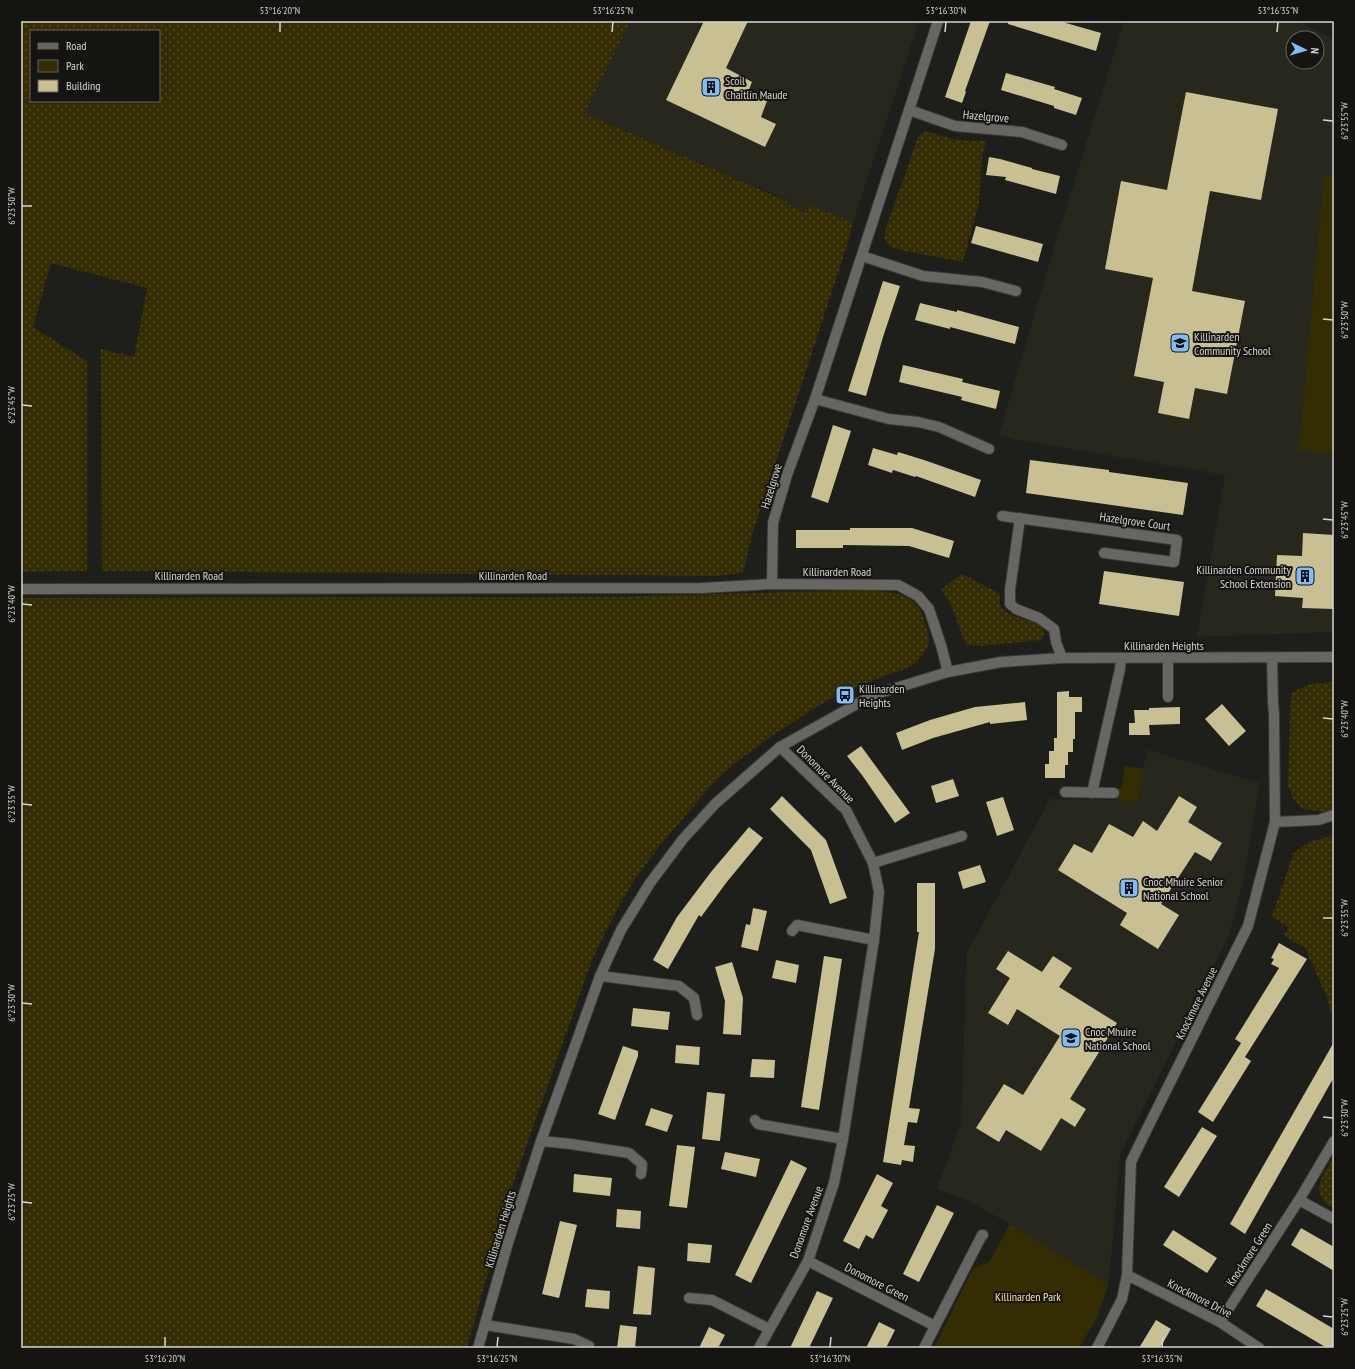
<svg xmlns="http://www.w3.org/2000/svg" width="1355" height="1369" font-family="'PT Sans Narrow',sans-serif">
	<style>
		.built { fill: #28271d; fill-rule: evenodd }
		.grass { fill: url(#grass-dots); fill-rule: evenodd }
		.green { fill: #342d04 }
		.building { fill: #c8c092 }
		.lines { fill: none; stroke-linecap: round; stroke-linejoin: round }
		.minor-casing { stroke: #393936; stroke-width: 12 }
		.minor { stroke: #676662; stroke-width: 10 }
		.ticks { fill: none; stroke: #d6d5d3; stroke-width: 1.5 }
		.labels { text-anchor: middle; dominant-baseline: central; stroke-width: 4; stroke-linejoin: round; paint-order: stroke }
		.poi-label { font-size: 12px; fill: #d6d5d3; stroke: #151411; text-anchor: start }
		.street-label { font-size: 12px; fill: #d6d5d3; stroke: #151411 }
		.park-label { font-size: 12px; fill: #f2e39c; stroke: #151411 }
		.neatline { fill: none; stroke: #d6d5d3; stroke-width: 1.5 }
		.ticks-label { font-size: 10px; text-anchor: middle; fill: #d6d5d3 }
	</style>
	<defs>
		<pattern id="grass-dots" width="8" height="8" patternUnits="userSpaceOnUse"><rect width="8" height="8" fill="#342d04"/><path d="M2 2h.1M6 6h.1" fill="none" stroke="#514b28" stroke-width="1.8" stroke-linecap="round"/></pattern>
	</defs>
	<rect width="100%" height="100%" fill="#1e1e1a"/>
	<g class="built">
		<polygon points="630,21 919,21 853,223 808,204 804,212 786,204 787,200 584,113"/>
		<path d="M1124,21H1298L1334,40V632L1197,637L1225,475L1016,440L999,435L1053,251ZM1293,38H1317V62H1293Z"/>
		<polygon points="1148,750 1260,783 1244,877 1229,936 1120,1155 1112,1250 1108,1285 1010,1224 969,1201 937,1189 961,1123 967,953 1050,799 1134,800"/>
	</g>
	<g class="grass">
		<path d="M21,21H630L584,113L787,201L786,204L804,212L808,204L853,223L847,246L753,532L743,573L717,576L102,571L101,349L134,357L147,288L51,263L33,327L87,361V571L21,572ZM31,31H159V101H31Z"/>
		<polygon points="925,131 956,140 986,141 982,157 979,203 963,262 905,251 891,247 884,239 886,228 918,137"/>
		<polygon points="962,574 1000,594 1000,604 1003,610 1017,617 1039,624 1043,628 1045,633 1041,640 982,646 966,645 952,607 941,589"/>
		<path d="M871,590C900,593 917,593 926,625C928,632 930,639 928,646C925,652 919,661 913,665C906,670 894,672 885,676C864,684 841,692 822,704C788,725 753,747 723,774C710,785 698,801 687,814C675,828 663,841 652,856C627,887 609,924 592,960L513,1184L467,1348H21V598L603,597Z"/>
		<polygon points="1334,682 1334,809 1327,812 1302,809 1293,798 1288,787 1291,693 1310,684"/>
		<polygon points="1333,836 1334,838 1334,1023 1326,995 1305,948 1284,936 1288,927 1272,916 1293,854 1309,842"/>
		<path d="M1334,1157V1208C1331,1206 1325,1204 1323,1201C1313,1186 1326,1170 1334,1157Z"/>
	</g>
	<g class="green">
		<polygon points="1324,175 1334,176 1334,454 1299,450"/>
		<polygon points="1125,766 1143,769 1137,801 1116,801 1118,789 1122,787"/>
		<polygon points="1010,1224 1108,1285 1097,1318 1079,1348 934,1348 973,1268 989,1262"/>
	</g>
	<g class="building">
		<polygon points="704,21 748,21 726,68 752,82 748,92 767,101 761,117 776,124 765,147 666,100"/>
		<polygon points="971,21 990,21 965,91 966,92 962,103 945,97"/>
		<polygon points="1008,21 1059,21 1101,33 1096,51 1008,24"/>
		<polygon points="1006,73 1055,87 1054,89 1082,98 1076,115 1054,108 1054,106 1001,90"/>
		<polygon points="1186,92 1278,109 1261,200 1210,191 1192,291 1245,301 1227,394 1195,388 1189,419 1158,413 1164,382 1134,376 1153,278 1105,269 1121,181 1167,190"/>
		<polygon points="989,157 1000,159 1032,168 1032,169 1060,176 1056,194 1005,180 1006,177 986,175"/>
		<polygon points="976,226 1043,244 1038,262 971,243"/>
		<polygon points="883,281 900,286 883,337 866,396 848,391"/>
		<polygon points="920,303 957,312 957,310 1019,327 1015,344 950,327 950,329 915,320"/>
		<polygon points="903,365 963,379 962,382 1000,391 996,409 961,400 962,397 899,382"/>
		<polygon points="833,425 851,431 828,503 811,497"/>
		<polygon points="873,448 897,455 898,452 924,460 981,480 975,497 916,476 915,477 893,470 892,473 868,465"/>
		<polygon points="1030,460 1109,470 1109,472 1188,483 1183,515 1026,493"/>
		<polygon points="850,528 912,528 954,541 949,558 909,546 843,545 843,548 796,548 796,530 850,530"/>
		<polygon points="1303,533 1334,535 1334,609 1302,608 1303,598 1275,596 1277,555 1302,556"/>
		<polygon points="1104,571 1184,582 1179,616 1099,604"/>
		<polygon points="1069,691 1069,697 1082,697 1082,712 1075,712 1075,739 1073,739 1073,752 1068,752 1068,765 1065,765 1065,778 1045,778 1045,764 1049,764 1049,751 1054,751 1054,738 1057,738 1057,692"/>
		<polygon points="1025,702 1027,720 990,724 990,722 933,738 902,750 896,733 930,720 975,707"/>
		<polygon points="1222,704 1246,731 1229,746 1205,719"/>
		<polygon points="1180,707 1180,724 1149,725 1150,735 1129,735 1129,723 1135,723 1134,710 1149,710 1149,708"/>
		<polygon points="861,746 910,813 895,823 862,775 847,756"/>
		<polygon points="953,779 959,796 936,803 931,786"/>
		<polygon points="782,796 826,840 847,898 830,904 811,850 770,809"/>
		<polygon points="1179,796 1197,807 1188,822 1222,843 1211,861 1195,852 1161,904 1179,915 1158,949 1120,925 1127,913 1058,870 1074,844 1092,853 1109,824 1133,837 1143,821 1157,831"/>
		<polygon points="1003,797 1014,830 997,836 986,802"/>
		<polygon points="749,827 763,838 726,883 701,917 699,915 668,969 653,960 677,917 711,872"/>
		<polygon points="980,865 986,882 963,889 958,872"/>
		<polygon points="917,883 935,883 935,949 909,1108 920,1109 917,1123 908,1122 904,1145 915,1146 913,1162 902,1160 901,1165 883,1162 919,932 917,932"/>
		<polygon points="753,908 767,911 758,951 741,947 746,924 750,925"/>
		<polygon points="1279,943 1307,959 1245,1057 1251,1061 1213,1122 1198,1112 1241,1043 1235,1039 1279,968 1271,964 1274,959 1271,958"/>
		<polygon points="1008,951 1042,972 1053,956 1072,968 1059,987 1117,1023 1070,1099 1086,1109 1075,1127 1061,1118 1041,1151 1006,1130 999,1142 976,1128 1004,1084 1023,1095 1060,1036 1017,1009 1008,1025 988,1013 1010,978 996,969"/>
		<polygon points="824,956 842,959 819,1110 801,1107"/>
		<polygon points="776,960 799,965 796,983 772,978"/>
		<polygon points="732,962 743,998 741,1035 723,1034 725,1001 715,967"/>
		<polygon points="633,1008 670,1012 668,1030 631,1026"/>
		<polygon points="1334,1042 1334,1077 1245,1234 1230,1224"/>
		<polygon points="676,1045 700,1047 699,1065 675,1063"/>
		<polygon points="623,1046 638,1051 638,1056 615,1120 598,1114"/>
		<polygon points="752,1059 775,1060 774,1078 750,1077"/>
		<polygon points="707,1092 725,1094 720,1141 702,1139"/>
		<polygon points="651,1108 673,1115 667,1132 645,1125"/>
		<polygon points="1202,1127 1217,1136 1179,1197 1164,1187"/>
		<polygon points="677,1145 695,1147 687,1208 669,1206"/>
		<polygon points="725,1152 760,1159 756,1177 721,1169"/>
		<polygon points="791,1160 807,1168 751,1283 735,1275"/>
		<polygon points="574,1174 612,1178 610,1196 573,1192"/>
		<polygon points="877,1174 893,1183 881,1206 888,1210 873,1239 866,1235 859,1249 843,1241"/>
		<polygon points="937,1205 954,1213 919,1282 903,1274"/>
		<polygon points="617,1209 641,1211 640,1229 616,1227"/>
		<polygon points="560,1221 577,1225 559,1298 542,1294"/>
		<polygon points="1301,1228 1334,1247 1334,1271 1291,1245"/>
		<polygon points="1173,1230 1217,1258 1207,1273 1163,1245"/>
		<polygon points="688,1243 712,1245 710,1263 687,1261"/>
		<polygon points="638,1266 655,1268 651,1315 633,1314"/>
		<polygon points="587,1289 610,1291 609,1309 585,1307"/>
		<polygon points="1266,1289 1334,1329 1334,1348 1327,1348 1256,1306"/>
		<polygon points="817,1291 833,1298 809,1348 790,1348"/>
		<polygon points="1156,1320 1171,1329 1160,1348 1139,1348"/>
		<polygon points="879,1322 895,1330 886,1348 866,1348"/>
		<polygon points="620,1325 637,1327 635,1348 617,1348"/>
		<polygon points="709,1327 725,1335 718,1348 699,1348"/>
	</g>
	<g class="lines">
		<g class="minor-casing">
			<g id="minor">
				<polyline points="909,110 955,126 1022,132 1062,145"/>
				<polyline points="862,256 923,276 982,282 1016,291"/>
				<polyline points="815,399 889,419 918,422 939,427 989,449"/>
				<polyline points="1002,516 1177,540 1174,562 1104,553"/>
				<polyline points="1020,518 1010,590 1010,604 1016,609 1039,618 1054,629 1056,642 1062,658"/>
				<polyline points="772,584 773,523 787,475 815,399 938,21"/>
				<polyline points="21,589 702,588 772,584 898,585 918,596 929,609 941,645 948,672"/>
				<polyline points="1168,697 1168,658"/>
				<polyline points="1065,792 1114,793"/>
				<polyline points="1092,793 1120,669 1121,658"/>
				<polyline points="1275,822 1318,820 1334,815"/>
				<polyline points="873,863 962,836"/>
				<polyline points="792,931 797,925 874,940"/>
				<polyline points="600,976 679,986 694,998 697,1015"/>
				<polyline points="755,1120 758,1124 843,1139"/>
				<polyline points="541,1141 571,1144 629,1153 642,1164 641,1174"/>
				<polyline points="1299,1200 1334,1219"/>
				<polyline points="808,1261 935,1326"/>
				<polyline points="1127,1275 1220,1322 1259,1348"/>
				<polyline points="689,1298 712,1300 769,1329"/>
				<polyline points="1220,1322 1299,1200 1334,1141"/>
				<polyline points="485,1325 574,1339 589,1346 589,1348"/>
				<polyline points="478,1348 508,1243 541,1141 600,976 621,930 650,883 683,839 715,804 780,747 873,695 948,672 1001,662 1062,658 1334,657"/>
				<polyline points="759,1348 808,1261 834,1183 843,1139 874,940 879,892 873,863 846,810 780,747"/>
				<polyline points="924,1348 982,1235 983,1235"/>
				<polyline points="1097,1348 1122,1299 1127,1275 1131,1162 1144,1135 1248,926 1275,822 1274,715 1273,702 1272,658"/>
			</g>
		</g>
		<use href="#minor" class="minor"/>
	</g>
	<path class="ticks" d="M280,32V22M612,32L613,22M945,32L946,22M1277,32L1278,22M1323,120L1333,121M22,206H32M1323,319L1333,320M22,405L32,406M1323,519L1333,520M22,604L32,605M1323,718L1333,719M22,804L32,805M1323,918H1333M22,1003L32,1004M1323,1117L1333,1118M22,1202L32,1203M1323,1316L1333,1317M165,1347V1337M497,1347L498,1337M830,1347L831,1337M1162,1347L1163,1337"/>
	<defs>
		<g id="building-square" transform="scale(1)"><rect x="-9" y="-9" width="18" height="18" rx="4" fill="#7fbdf9" stroke="#151411"/><path d="M-4-6H4V6H1V3H-1V6H-4ZM-2.5-4.3h1.7v1.8h-1.7ZM.8-4.3h1.7v1.8H.8ZM-2.5-1h1.7V.8h-1.7ZM.8-1h1.7V.8H.8Z" fill="#111"/></g>
		<g id="school-square" transform="scale(1)"><rect x="-9" y="-9" width="18" height="18" rx="4" fill="#7fbdf9" stroke="#151411"/><path d="M0-5L7-2L0 1L-7-2ZM-4 1L0 2.5L4 1V4Q0 6-4 4Z" fill="#111"/></g>
		<g id="bus-square" transform="scale(1)"><rect x="-9" y="-9" width="18" height="18" rx="4" fill="#7fbdf9" stroke="#151411"/><path d="M-5-6H5V4H4V6H2V4H-2V6H-4V4H-5ZM-3.5-4V0h7V-4ZM-3.5 1.2v1.5H-2V1.2ZM2 1.2v1.5H3.5V1.2Z" fill="#111"/></g>
	</defs>
	<g fill-rule="evenodd">
		<use href="#building-square" x="711" y="87"/>
		<use href="#school-square" x="1180" y="343"/>
		<use href="#building-square" x="1305" y="576"/>
		<use href="#bus-square" x="845" y="695"/>
		<use href="#building-square" x="1129" y="888"/>
		<use href="#school-square" x="1071" y="1038"/>
	</g>
	<g class="labels">
		<g class="poi-label">
			<text x="725" y="80">Scoil<tspan x="725" dy="14">Chaitlín Maude</tspan></text>
			<text x="1194" y="336">Killinarden<tspan x="1194" dy="14">Community School</tspan></text>
			<text x="1291" y="569" text-anchor="end">Killinarden Community<tspan x="1291" dy="14">School Extension</tspan></text>
			<text x="859" y="688">Killinarden<tspan x="859" dy="14">Heights</tspan></text>
			<text x="1143" y="881">Cnoc Mhuire Senior<tspan x="1143" dy="14">National School</tspan></text>
			<text x="1085" y="1031">Cnoc Mhuire<tspan x="1085" dy="14">National School</tspan></text>
		</g>
		<g class="street-label">
			<text transform="translate(986 116) rotate(5)">Hazelgrove</text>
			<text transform="translate(771 486) rotate(-73)">Hazelgrove</text>
			<text transform="translate(1135 521) rotate(8)">Hazelgrove Court</text>
			<text x="837" y="571">Killinarden Road</text>
			<text x="189" y="575">Killinarden Road</text>
			<text x="513" y="575">Killinarden Road</text>
			<text x="1164" y="645">Killinarden Heights</text>
			<text transform="translate(826 774) rotate(45)">Donomore Avenue</text>
			<text transform="translate(1196 1003) rotate(-64)">Knockmore Avenue</text>
			<text transform="translate(806 1222) rotate(-70)">Donomore Avenue</text>
			<text transform="translate(500 1229) rotate(-73)">Killinarden Heights</text>
			<text transform="translate(1249 1254) rotate(-57)">Knockmore Green</text>
			<text transform="translate(877 1282) rotate(27)">Donomore Green</text>
			<text transform="translate(1200 1298) rotate(27)">Knockmore Drive</text>
		</g>
		<g class="park-label">
			<text x="1028" y="1296">Killinarden Park</text>
		</g>
	</g>
	<rect width="1355" height="1369" fill="none" stroke="#151411" stroke-width="44"/>
	<rect x="30" y="30" width="130" height="72" fill="#151411" stroke="#62615f"/>
	<rect x="38" y="43" width="20" height="6" fill="#676662" stroke="#62615f"/>
	<text x="66" y="50" font-size="12" fill="#d6d5d3">Road</text>
	<rect x="38" y="60" width="20" height="12" fill="#342d04" stroke="#62615f"/>
	<text x="66" y="70" font-size="12" fill="#d6d5d3">Park</text>
	<rect x="38" y="80" width="20" height="12" fill="#c8c092" stroke="#62615f"/>
	<text x="66" y="90" font-size="12" fill="#d6d5d3">Building</text>
	<g transform="translate(1305 50) rotate(95)"><circle r="19" fill="#151411" stroke="#62615f"/>
	<path d="M0-3L7 15L0 10L-7 15Z" fill="#7fbdf9"/>
	<text y="-6" font-size="11" font-weight="bold" text-anchor="middle" fill="#d6d5d3">N</text>
	</g>
	<rect x="22" y="22" width="1311" height="1325" class="neatline"/>
	<g class="ticks-label">
		<text x="280" y="14">53°16'20"N</text>
		<text x="613" y="14">53°16'25"N</text>
		<text x="946" y="14">53°16'30"N</text>
		<text x="1278" y="14">53°16'35"N</text>
		<text transform="translate(1344 121) rotate(-90)" y="4">6°23'55"W</text>
		<text transform="translate(11 206) rotate(-90)" y="4">6°23'50"W</text>
		<text transform="translate(1344 320) rotate(-90)" y="4">6°23'50"W</text>
		<text transform="translate(11 405) rotate(-90)" y="4">6°23'45"W</text>
		<text transform="translate(1344 520) rotate(-90)" y="4">6°23'45"W</text>
		<text transform="translate(11 604) rotate(-90)" y="4">6°23'40"W</text>
		<text transform="translate(1344 719) rotate(-90)" y="4">6°23'40"W</text>
		<text transform="translate(11 804) rotate(-90)" y="4">6°23'35"W</text>
		<text transform="translate(1344 918) rotate(-90)" y="4">6°23'35"W</text>
		<text transform="translate(11 1003) rotate(-90)" y="4">6°23'30"W</text>
		<text transform="translate(1344 1118) rotate(-90)" y="4">6°23'30"W</text>
		<text transform="translate(11 1202) rotate(-90)" y="4">6°23'25"W</text>
		<text transform="translate(1344 1317) rotate(-90)" y="4">6°23'25"W</text>
		<text x="165" y="1362">53°16'20"N</text>
		<text x="497" y="1362">53°16'25"N</text>
		<text x="830" y="1362">53°16'30"N</text>
		<text x="1162" y="1362">53°16'35"N</text>
	</g>
</svg>
